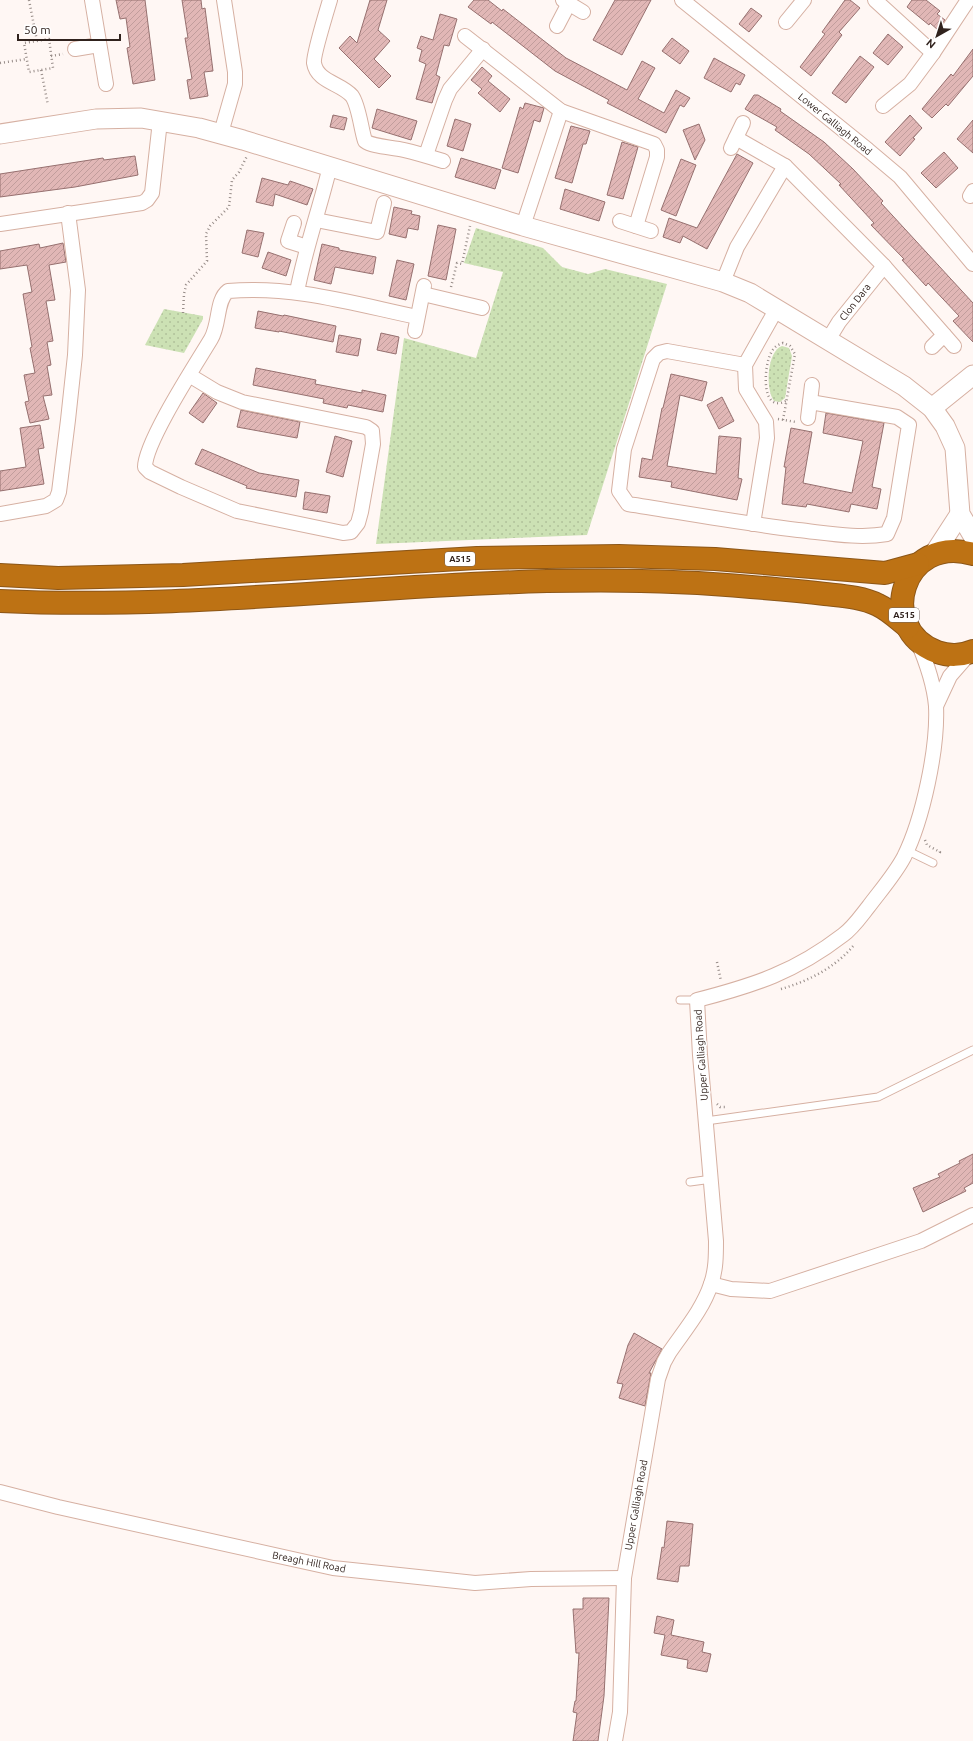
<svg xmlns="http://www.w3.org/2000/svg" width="973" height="1741" font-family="Ubuntu,sans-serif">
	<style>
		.green { fill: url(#green-dots) }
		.building { fill: url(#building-hatch); stroke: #96706f }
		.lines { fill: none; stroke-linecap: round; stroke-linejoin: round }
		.lane-casing { stroke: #d6b0a2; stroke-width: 9 }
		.street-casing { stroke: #d6b0a2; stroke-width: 16 }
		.secondary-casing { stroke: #d6b0a2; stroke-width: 21 }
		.highway-casing { stroke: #8c5617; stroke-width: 24 }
		.path { stroke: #988d89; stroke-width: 2.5; stroke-dasharray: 1 3; stroke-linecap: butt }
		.lane { stroke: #fff; stroke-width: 7 }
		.street { stroke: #fff; stroke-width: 14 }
		.secondary { stroke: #fff; stroke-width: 19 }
		.highway { stroke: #bd7214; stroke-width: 22 }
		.labels { text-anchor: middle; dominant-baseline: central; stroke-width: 3; stroke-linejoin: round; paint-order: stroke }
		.shield { fill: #fff; stroke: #6e6461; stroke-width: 1 }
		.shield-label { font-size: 9px; font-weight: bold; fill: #30221d }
		.street-label { font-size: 10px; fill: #30221d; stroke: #fff }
	</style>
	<defs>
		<pattern id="green-dots" width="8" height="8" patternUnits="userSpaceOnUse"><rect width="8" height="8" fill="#cce1b4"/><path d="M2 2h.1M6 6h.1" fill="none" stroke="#b0c19a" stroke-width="1.8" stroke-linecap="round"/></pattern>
		<pattern id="building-hatch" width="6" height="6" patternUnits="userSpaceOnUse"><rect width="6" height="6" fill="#e1b7b6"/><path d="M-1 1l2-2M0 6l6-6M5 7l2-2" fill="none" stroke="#c19d9c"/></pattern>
	</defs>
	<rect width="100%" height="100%" fill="#fff7f4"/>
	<g class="green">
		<polygon points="476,228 543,248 562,267 588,274 605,269 667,284 587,535 376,544 404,338 476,358 503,272 464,263"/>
		<polygon points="164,309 203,316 203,319 184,353 145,345"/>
		<path d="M782,346L789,348L792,356L785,398L780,402L774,401C765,389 767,351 782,346Z"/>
	</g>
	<g class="building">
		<polygon points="116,0 145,0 155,80 133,84 127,48 130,47 126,18 120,19"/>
		<polygon points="182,0 201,0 202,9 205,8 213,71 204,72 208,96 190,99 187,80 192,79 185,38 188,38"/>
		<polygon points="370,0 387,0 378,30 390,41 374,59 391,76 379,88 339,48 350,36 357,43"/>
		<polygon points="474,0 488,0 502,11 503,9 566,58 627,90 642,61 655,68 638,99 664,113 676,90 690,98 684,107 680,105 666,133 607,103 609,100 555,71 492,22 491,24 468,7"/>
		<polygon points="615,0 651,0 622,55 593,40"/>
		<polygon points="845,0 850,0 860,8 839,32 842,35 811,76 800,67 825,34 822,32"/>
		<polygon points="912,0 926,0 940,11 937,14 945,20 938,30 930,23 929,25 907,7"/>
		<polygon points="751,8 762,16 749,32 739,24"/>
		<polygon points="440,14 457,19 449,46 444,45 436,75 440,77 432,103 416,99 426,64 419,61 422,50 417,48 421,36 433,40"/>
		<polygon points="888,34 903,47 888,65 873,53"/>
		<polygon points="672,38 689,51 680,64 662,51"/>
		<polygon points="973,49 973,76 948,106 946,104 932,118 922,109 951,74 953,76"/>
		<polygon points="860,56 874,67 846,103 832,93"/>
		<polygon points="714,58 745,75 740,85 736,83 731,92 704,78"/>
		<polygon points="482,67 492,76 488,81 510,99 500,112 478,93 482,89 471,80"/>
		<polygon points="754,95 758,95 781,109 780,111 824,142 853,169 883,201 881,203 973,303 973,342 953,321 959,316 928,283 926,286 902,260 904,259 871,225 874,223 839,185 841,184 809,154 775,130 777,127 745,109"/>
		<polygon points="525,103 544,108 540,122 534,120 518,173 502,168 520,107 523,109"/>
		<polygon points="377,109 417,121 411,140 372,128"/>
		<polygon points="333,115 347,118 344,130 330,127"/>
		<polygon points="910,115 922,128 913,138 915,139 900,156 885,142"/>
		<polygon points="455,119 471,124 463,151 447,146"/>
		<polygon points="973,120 973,153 957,139"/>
		<polygon points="699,124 705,140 695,160 683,130"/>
		<polygon points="571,126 590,131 586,144 583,144 572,183 555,178"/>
		<polygon points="622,142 638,147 623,199 607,195"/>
		<polygon points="944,152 958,168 936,188 921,173"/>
		<polygon points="737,154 753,163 707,249 683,236 680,243 663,237 669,218 697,228"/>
		<polygon points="135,156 138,175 75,187 0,197 0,174 103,158 104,160"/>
		<polygon points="461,158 501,170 495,189 455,177"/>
		<polygon points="681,159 696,165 676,216 661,210"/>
		<polygon points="262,178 288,185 290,181 313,189 307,205 275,194 273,206 256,202"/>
		<polygon points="565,189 605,202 599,221 560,209"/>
		<polygon points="394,207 412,211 411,214 420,216 418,230 408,228 406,238 389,234"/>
		<polygon points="438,225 456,229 446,280 428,276"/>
		<polygon points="247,230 264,233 258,257 242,253"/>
		<polygon points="63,243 66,262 49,265 55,300 46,301 53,341 47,342 51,365 47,366 52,395 43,396 49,419 30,423 25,402 29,401 24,375 35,373 30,348 32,347 23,294 32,292 27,265 0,269 0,251 39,244 40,248"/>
		<polygon points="322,244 339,248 339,250 376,257 373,274 335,267 331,284 314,280"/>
		<polygon points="268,252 291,260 286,276 262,268"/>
		<polygon points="397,260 414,264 406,300 389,296"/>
		<polygon points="258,311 283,316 284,315 336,326 333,342 279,331 279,332 255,328"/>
		<polygon points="381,333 399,337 396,354 377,350"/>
		<polygon points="339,335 361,339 358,356 336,352"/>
		<polygon points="256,368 316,380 315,384 362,393 362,390 386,395 383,412 348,405 347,408 323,403 324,399 253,385"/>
		<polygon points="671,374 707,382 702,401 680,395 667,466 716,474 719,436 741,438 738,478 742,479 737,500 671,487 672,482 639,477 642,458 652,460 662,408 663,408"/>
		<polygon points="203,393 217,403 203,423 189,413"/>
		<polygon points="722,397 734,421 719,429 707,405"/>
		<polygon points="241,410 300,422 297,438 237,427"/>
		<polygon points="826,413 884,423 872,487 881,489 877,509 851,504 849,512 807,504 806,507 782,504 786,467 784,467 791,428 812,432 803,483 852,493 863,441 823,433"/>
		<polygon points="40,425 44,448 38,449 44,484 0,491 0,471 26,467 20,428"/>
		<polygon points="335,436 352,441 343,477 326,472"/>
		<polygon points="202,449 259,473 299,480 296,497 246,488 247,486 195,464"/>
		<polygon points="305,492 330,496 327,513 303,509"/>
		<polygon points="973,1154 973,1183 964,1188 966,1191 923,1212 913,1188 940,1177 938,1174 960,1163 959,1161"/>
		<polygon points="634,1333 662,1349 649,1373 651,1373 645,1406 619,1398 623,1384 617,1383 628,1345"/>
		<polygon points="667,1521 693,1524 689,1566 680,1566 678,1582 657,1579 662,1547 664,1548"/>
		<polygon points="583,1598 609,1598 604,1696 598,1741 573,1741 577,1713 573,1712 575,1701 576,1701 579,1653 576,1653 573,1609 583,1609"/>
		<polygon points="657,1616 674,1620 671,1635 704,1642 702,1652 711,1654 707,1672 687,1668 688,1660 661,1655 665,1635 654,1633"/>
	</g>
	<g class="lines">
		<g class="lane-casing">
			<g id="lane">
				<polyline points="906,850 933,863"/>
				<polyline points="680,1000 697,1000"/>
				<polyline points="706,1121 878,1097 973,1050"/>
				<polyline points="690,1182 712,1179"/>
			</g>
		</g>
		<g class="street-casing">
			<g id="street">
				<polyline points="92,0 106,84"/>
				<path d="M330,0C327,10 313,56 314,63C317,82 341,83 352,96C359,106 361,129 365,141C373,147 392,147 404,150C417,153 430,157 443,161"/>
				<polyline points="563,0 583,12"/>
				<polyline points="682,0 868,150 900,177 973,264"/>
				<polyline points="875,0 933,53"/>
				<polyline points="786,22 804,0"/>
				<polyline points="557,26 569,3"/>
				<polyline points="465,36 561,111 654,144 657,150 657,157 636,226"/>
				<polyline points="75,49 99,45"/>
				<polyline points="883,106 910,84 933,53 968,0"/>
				<polyline points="221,133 235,84 235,72 224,0"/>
				<polyline points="736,138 785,166 884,266 954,346"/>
				<polyline points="731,148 743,123"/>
				<polyline points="426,155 445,100 450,89 483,49"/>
				<polyline points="970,196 973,191"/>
				<polyline points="316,220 377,232 384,203"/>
				<polyline points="620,221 651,231"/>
				<polyline points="294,223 288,241 307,247"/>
				<polyline points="0,224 142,203 147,200 152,193 160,121"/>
				<polyline points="523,226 561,111"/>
				<polyline points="723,282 737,247 785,166"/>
				<path d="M297,292C305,249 320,208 330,166"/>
				<polyline points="423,294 482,308"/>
				<polyline points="415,331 424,286"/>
				<polyline points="828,340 839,322 884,266"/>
				<polyline points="932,347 944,335"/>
				<path d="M745,365L667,351L659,353L653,359L624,449L619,491L628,504C685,513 741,523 798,530C827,533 858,539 887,534L894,518L909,425L897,417L810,402"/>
				<path d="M189,375L217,392L242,402L366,427L372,431L373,444L361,512L358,523L351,532L343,533L237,511L181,487L150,472L145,467C145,442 196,364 211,339C220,324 216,300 228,291C292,285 355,304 417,317"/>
				<polyline points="808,418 812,385"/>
				<polyline points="0,514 46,506 56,500 59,492 68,420 75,355 78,290 68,213"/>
				<polyline points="753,524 767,438 766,422 746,389 745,365 777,308"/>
				<polyline points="936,706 950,676 971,652"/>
				<polyline points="711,1284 731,1289 770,1291 921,1241 973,1215"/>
				<polyline points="0,1492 58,1507 333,1568 475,1583 531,1579 624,1578"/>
				<path d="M615,1741L620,1712L624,1578L658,1379L664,1362L669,1353C684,1331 703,1309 711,1284C716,1270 716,1255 716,1241L700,1055L697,1000C755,985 795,972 843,935C853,928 861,916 869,906C881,890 895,874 904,857C923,819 938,748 936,706C934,683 926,661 917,640"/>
			</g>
		</g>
		<g class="secondary-casing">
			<g id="secondary">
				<polyline points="0,134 96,119 141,118 199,128 243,140 523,226 723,282 750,293 904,386 932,408 945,426 955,448 960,514 973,536"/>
				<polyline points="932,408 973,375"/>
				<polyline points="934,554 960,514"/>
			</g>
		</g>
		<g class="highway-casing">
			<g id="highway">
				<path d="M973,554C903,533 874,628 937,652C948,656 962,656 973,651"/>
				<polyline points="0,575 58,578 183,575 477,558 619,556 715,559 885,573 918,564"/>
				<path d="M0,601C251,613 501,563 751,587C776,589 800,591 825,594C843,596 862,597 878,605C889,610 899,620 908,627"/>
			</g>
		</g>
		<g class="path">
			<polyline points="29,0 37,41"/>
			<polygon points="49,39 53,68 29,72 24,43"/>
			<polyline points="51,56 63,54"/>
			<polyline points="0,63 27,59"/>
			<polyline points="41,70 48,105"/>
			<polyline points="451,287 457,263 462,264 470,226"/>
			<polyline points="183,313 184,294 186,285 207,261 206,234 210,226 229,207 232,180 239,172 247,156"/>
			<polyline points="778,419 796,422"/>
			<path d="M783,420L795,354L790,346L783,343C777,345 774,347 771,353C764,365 760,414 786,401"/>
			<polyline points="925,840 927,845 940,852 938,855"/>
			<polyline points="717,962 721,981"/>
			<path d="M781,989C809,981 836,967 854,945"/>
			<polyline points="717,1104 720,1107 727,1107"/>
		</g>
		<use href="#lane" class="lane"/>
		<use href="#street" class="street"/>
		<use href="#secondary" class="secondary"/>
		<use href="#highway" class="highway"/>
	</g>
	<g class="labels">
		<g class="shield">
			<rect x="445" y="552" width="30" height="14" rx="3"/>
			<rect x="889" y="608" width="30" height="14" rx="3"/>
		</g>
		<g class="shield-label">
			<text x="460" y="559">A515</text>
			<text x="904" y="615">A515</text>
		</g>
		<g class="street-label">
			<text transform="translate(835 124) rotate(39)">Lower Galliagh Road</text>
			<text transform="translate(855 302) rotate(-52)">Clon Dara</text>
			<text transform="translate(701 1055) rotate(-94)">Upper Galliagh Road</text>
			<text transform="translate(636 1505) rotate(-80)">Upper Galliagh Road</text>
			<text transform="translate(309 1562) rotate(11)">Breagh Hill Road</text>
		</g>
	</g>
	<g transform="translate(937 36) rotate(219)" stroke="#ffffff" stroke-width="3" paint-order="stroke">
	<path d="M0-3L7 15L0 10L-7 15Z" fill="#30221d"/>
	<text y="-6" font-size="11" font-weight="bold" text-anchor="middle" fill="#30221d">N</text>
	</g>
	<path d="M18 34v6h102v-6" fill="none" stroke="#30221d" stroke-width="2"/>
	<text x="24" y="34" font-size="12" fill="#30221d" stroke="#ffffff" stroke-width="3" paint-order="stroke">50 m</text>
</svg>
